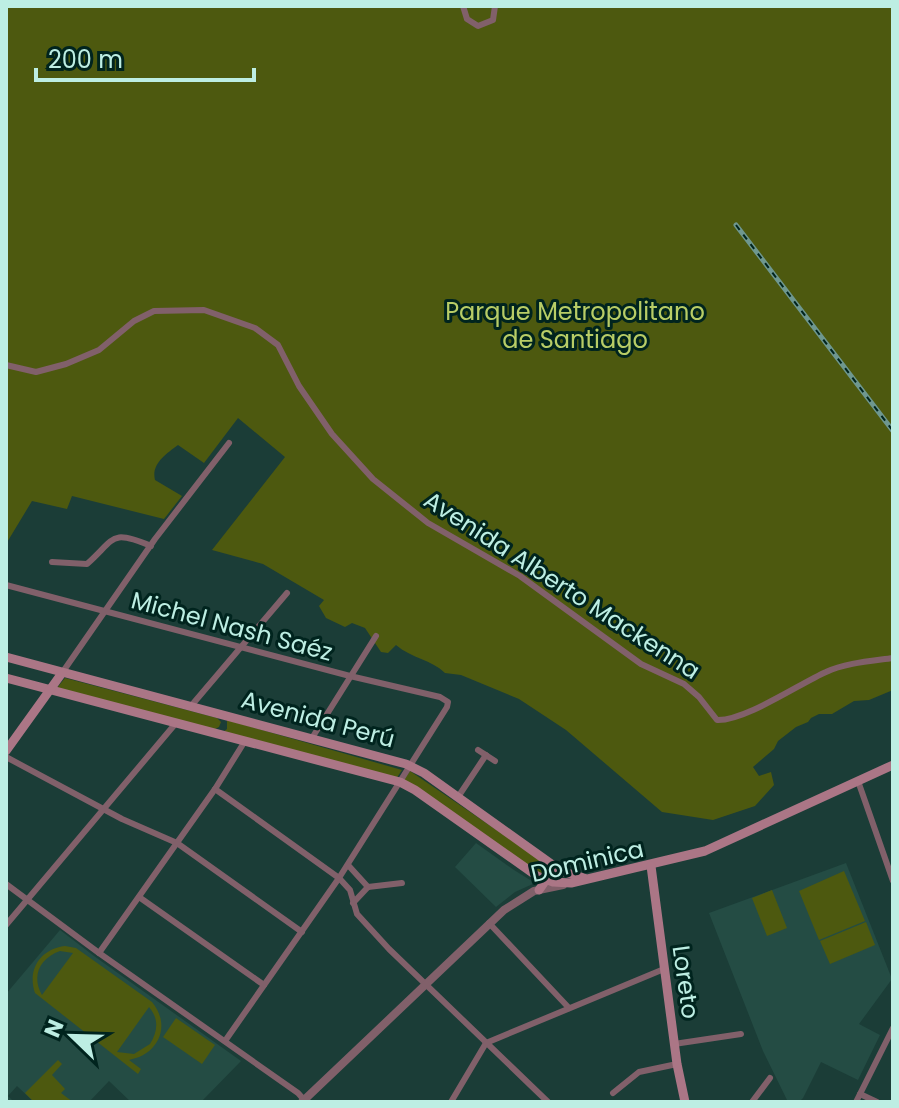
<svg xmlns="http://www.w3.org/2000/svg" width="899" height="1108" font-family="Poppins,sans-serif">
	<style>
		.built { fill: #244c44 }
		.green { fill: #4d590f; fill-rule: evenodd }
		.lines { fill: none; stroke-linecap: round; stroke-linejoin: round }
		.minor { stroke: #81606a; stroke-width: 6 }
		.tertiary { stroke: #81606a; stroke-width: 8 }
		.secondary { stroke: #ab7686; stroke-width: 9 }
		.rail-casing { stroke: #6e978f; stroke-width: 5 }
		.rail { stroke: #00241e; stroke-width: 2; stroke-dasharray: 6; stroke-linecap: butt }
		.labels { text-anchor: middle; dominant-baseline: central; stroke-width: 6; stroke-linejoin: round; paint-order: stroke }
		.park-label { font-size: 24px; fill: #b8cd66; stroke: #00241e }
		.street-label { font-size: 24px; fill: #bdeee3; stroke: #00241e }
	</style>
	<rect width="100%" height="100%" fill="#1b3d37"/>
	<g class="built">
		<polygon points="476,843 514,870 535,883 515,892 496,907 455,867"/>
		<polygon points="846,863 892,979 859,1024 880,1035 858,1080 821,1062 803,1098 799,1102 788,1102 763,1051 709,913"/>
		<polygon points="60,930 94,956 241,1061 201,1102 131,1102 109,1081 89,1102 34,1102 17,1086 8,1096 12,1100 6,1102 6,994"/>
	</g>
	<g class="green">
		<path d="M6,6H893V690L869,700L854,701L832,714H819L811,718L808,722L796,727L778,741L774,749L753,767L759,776L771,772L774,785L755,806L713,820L662,812L566,730L519,699L461,675L445,673C432,660 411,658 396,645L388,653L381,652L365,628L352,623L345,627L326,618L319,606L324,600L263,564L212,550L285,457L238,418L204,463L178,445C166,454 151,464 155,480L182,496L164,519L72,496L67,509L32,501L6,544Z"/>
		<polygon points="65,678 217,718 221,722 219,727 213,730 57,688"/>
		<polygon points="227,720 402,770 396,779 223,732 227,729"/>
		<polygon points="410,771 539,859 544,864 544,877 403,781"/>
		<polygon points="844,871 865,921 819,940 799,891"/>
		<polygon points="772,890 787,928 767,936 752,898"/>
		<polygon points="866,922 875,945 830,964 820,941"/>
		<path d="M65,946L76,948L152,1002C172,1026 158,1055 129,1060L141,1069L138,1074L35,993C27,970 40,949 65,946ZM60,951L73,953L42,995C31,976 40,958 60,951ZM149,1007C159,1019 158,1031 150,1044L134,1054L117,1052Z"/>
		<polygon points="176,1018 215,1045 202,1064 163,1037"/>
		<polygon points="58,1060 62,1064 52,1075 65,1089 61,1093 73,1102 34,1102 25,1093"/>
	</g>
	<g class="lines">
		<g class="minor">
			<polyline points="463,6 467,19 478,26 493,20 495,6"/>
			<path d="M6,365L36,372L66,364L99,350L134,321L154,311L204,310L255,328L278,345L299,386L332,434L373,479L428,523L520,576L641,664L684,684L699,697L717,720C745,721 799,684 826,672C845,663 872,661 893,658"/>
			<path d="M52,562L87,564C116,538 110,529 151,546"/>
			<polyline points="6,585 350,676 440,697 448,702 447,707 339,878 225,1041"/>
			<polyline points="62,673 155,539 229,443"/>
			<polyline points="191,706 287,593"/>
			<polyline points="312,738 376,636"/>
			<polyline points="478,750 495,761"/>
			<polyline points="6,757 122,819 177,843 302,932"/>
			<polyline points="858,781 893,881"/>
			<polyline points="215,789 339,878 350,890 357,914 389,949 548,1102"/>
			<polyline points="458,797 486,755"/>
			<polyline points="348,865 368,887"/>
			<polyline points="6,884 99,953 298,1093 306,1102"/>
			<polyline points="368,887 402,883"/>
			<polyline points="139,897 264,985"/>
			<polyline points="353,903 368,887"/>
			<polyline points="489,923 569,1008"/>
			<polyline points="6,925 176,723"/>
			<polyline points="99,953 215,789 245,741"/>
			<polyline points="674,1044 741,1034"/>
			<polyline points="613,1093 639,1072 677,1064"/>
			<polyline points="860,1094 877,1102"/>
			<polyline points="451,1102 486,1043 664,969"/>
			<polyline points="752,1102 770,1078"/>
			<polyline points="856,1102 893,1028"/>
		</g>
		<polyline class="tertiary" points="302,1102 504,910 534,891 563,885"/>
		<g class="secondary">
			<polyline points="6,657 406,764 424,773 561,871 584,878"/>
			<polyline points="6,678 400,782 415,790 537,876 553,882 571,883 705,851 893,765"/>
			<polyline points="6,751 62,673"/>
			<polyline points="651,866 677,1064 685,1102"/>
			<polyline points="539,890 548,877 545,861"/>
		</g>
		<g class="rail-casing">
			<polyline id="rail" points="736,225 893,431"/>
		</g>
		<use href="#rail" class="rail"/>
	</g>
	<g class="labels">
		<g class="park-label">
			<text x="575" y="311">Parque Metropolitano<tspan x="575" dy="28">de Santiago</tspan></text>
		</g>
		<g class="street-label">
			<text transform="translate(562 585) rotate(33)">Avenida Alberto Mackenna</text>
			<text transform="translate(232 626) rotate(15)">Michel Nash Saéz</text>
			<text transform="translate(318 719) rotate(15)">Avenida Perú</text>
			<text transform="translate(587 861) rotate(-13)">Dominica</text>
			<text transform="translate(686 982) rotate(82)">Loreto</text>
		</g>
	</g>
	<rect width="899" height="1108" fill="none" stroke="#bdeee3" stroke-width="16"/>
	<g transform="translate(72 1036) rotate(293)" stroke="#00241e" stroke-width="6" paint-order="stroke">
	<path d="M0-6L14 30L0 20L-14 30Z" fill="#bdeee3"/>
	<text y="-12" font-size="22" font-weight="bold" text-anchor="middle" fill="#bdeee3">N</text>
	</g>
	<path d="M36 68v12h218v-12" fill="none" stroke="#bdeee3" stroke-width="4"/>
	<text x="48" y="68" font-size="24" fill="#bdeee3" stroke="#00241e" stroke-width="6" paint-order="stroke">200 m</text>
</svg>
